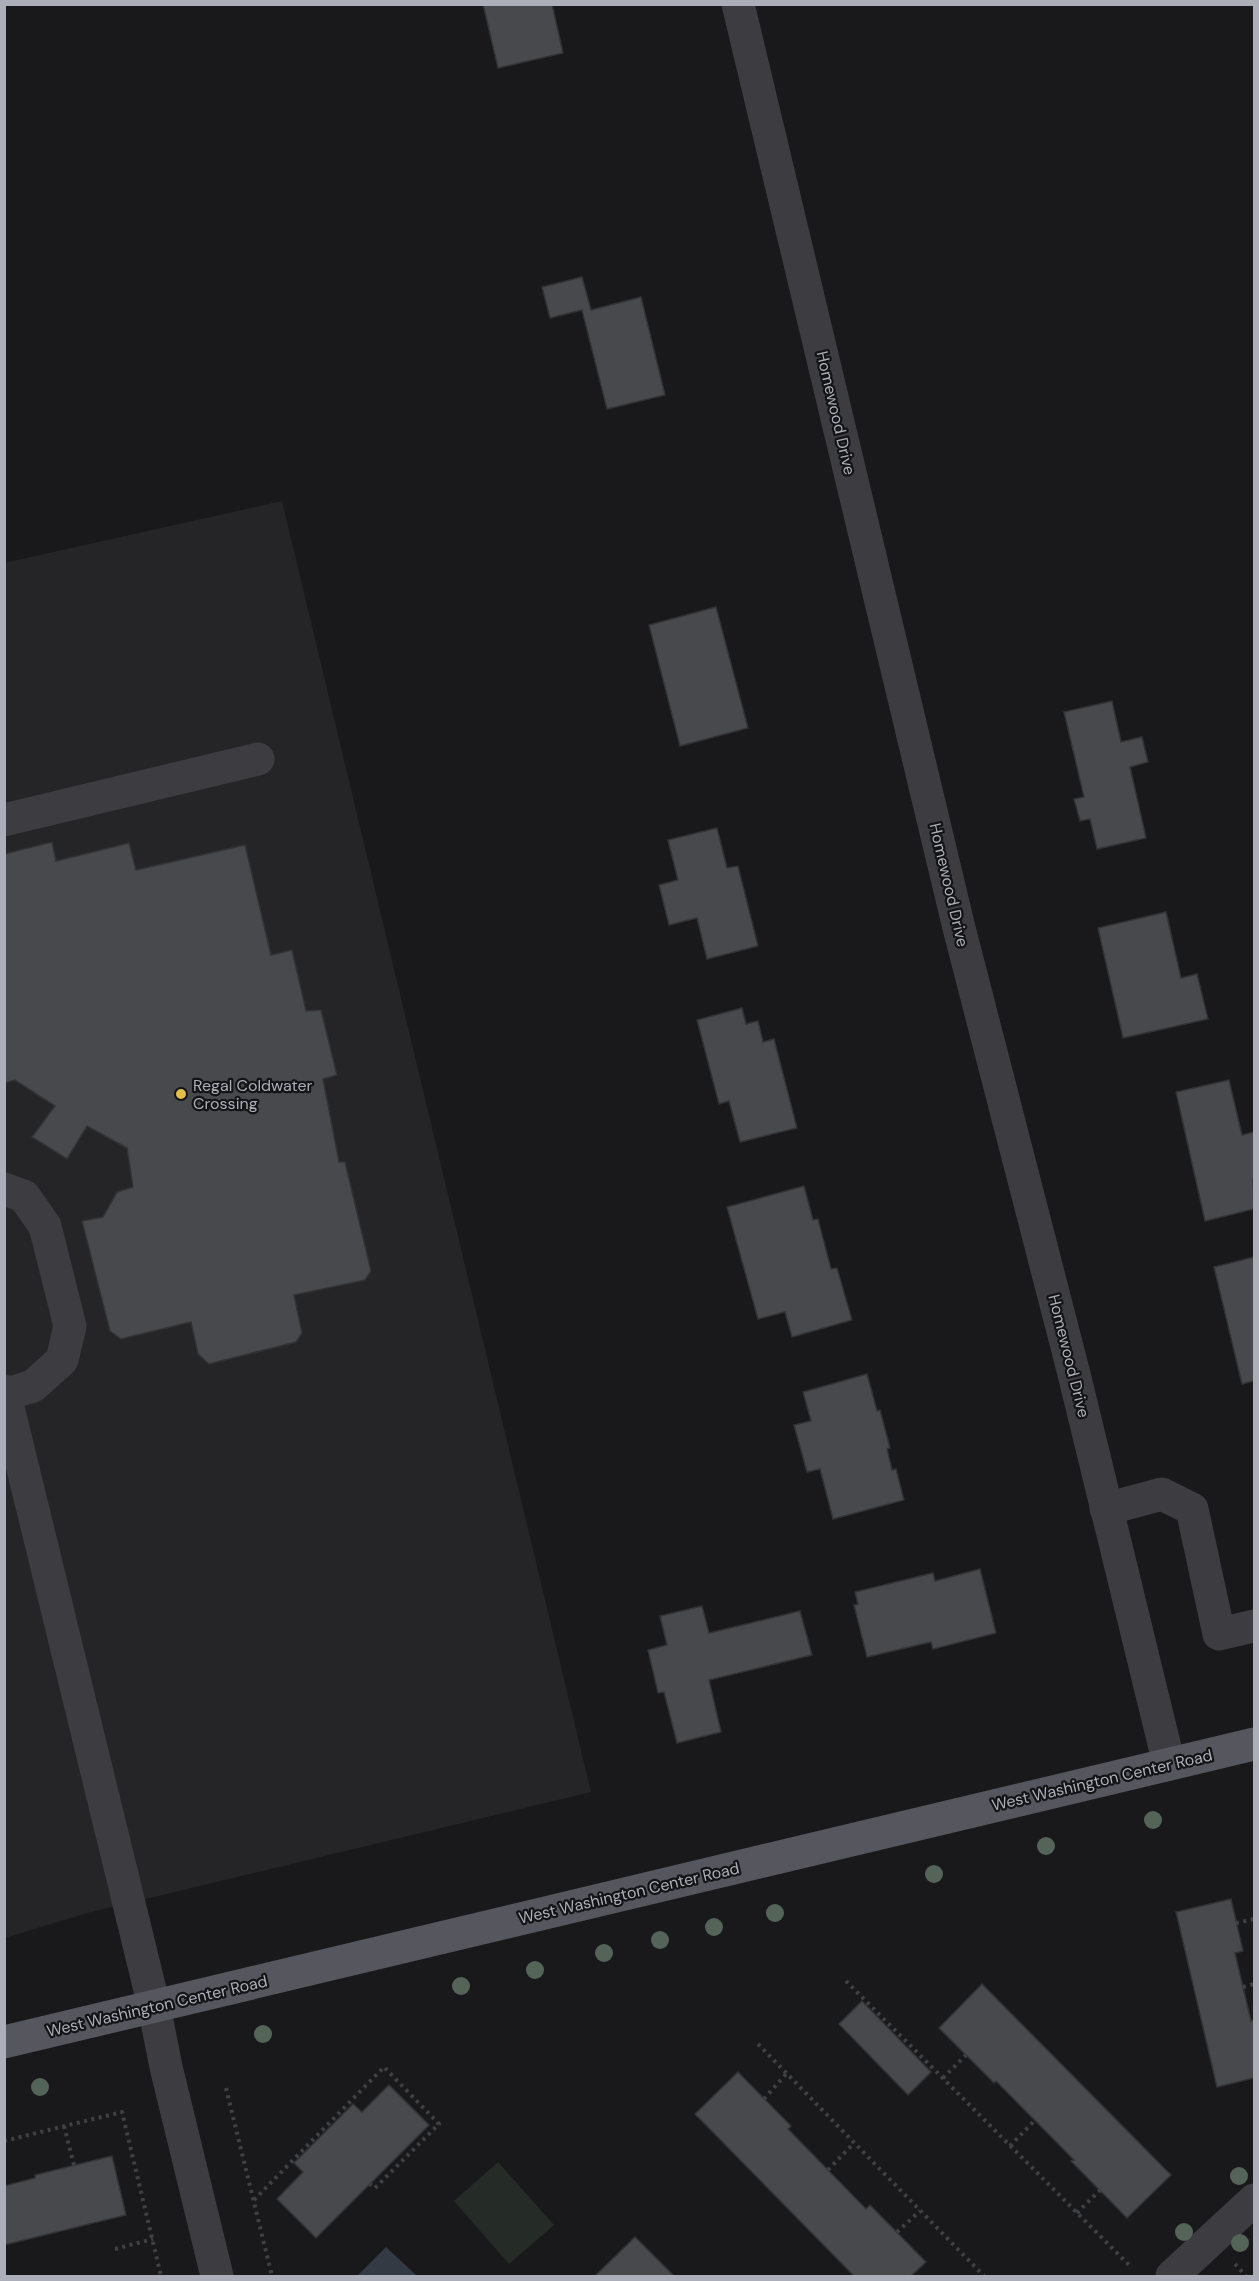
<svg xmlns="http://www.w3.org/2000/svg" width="1259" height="2281" font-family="'DM Sans',sans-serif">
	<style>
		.built { fill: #252528 }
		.green { fill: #252c27 }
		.water { fill: #333a43 }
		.building { fill: #48494d; stroke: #333336; stroke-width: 1.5 }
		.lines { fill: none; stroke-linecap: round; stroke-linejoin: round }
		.path { stroke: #404146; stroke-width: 4; stroke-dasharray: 3 4.5; stroke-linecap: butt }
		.minor { stroke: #3c3c41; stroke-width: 33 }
		.major { stroke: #56575e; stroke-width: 33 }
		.tree { fill: #546458 }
		.poi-dot { fill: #e2bf4a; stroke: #141416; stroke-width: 2 }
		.labels { text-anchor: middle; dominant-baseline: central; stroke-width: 4.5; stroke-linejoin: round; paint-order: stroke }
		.street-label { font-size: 16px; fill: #acafb9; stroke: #141416 }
		.poi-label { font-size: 16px; fill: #acafb9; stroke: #141416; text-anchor: start }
	</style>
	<rect width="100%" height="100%" fill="#19191b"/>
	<polygon class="built" points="282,501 591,1792 87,1913 5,1938 4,563"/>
	<polygon class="green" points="498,2162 554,2225 509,2264 454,2201"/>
	<polygon class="water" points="386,2247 417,2276 357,2276"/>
	<g class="building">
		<polygon points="483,4 552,4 563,53 498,68"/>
		<polygon points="582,277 591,310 641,297 665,395 607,409 582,310 550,318 542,287"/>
		<polygon points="716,607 748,728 680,746 649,625"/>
		<polygon points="1112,701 1121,742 1142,737 1148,762 1130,767 1146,838 1097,849 1090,819 1080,821 1074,799 1084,797 1064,712"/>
		<polygon points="717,828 727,868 738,866 758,946 707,959 697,918 669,925 659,885 678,880 668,840"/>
		<polygon points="52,842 56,861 129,843 136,870 245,845 271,955 292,950 306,1011 321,1010 337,1075 323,1079 339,1162 345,1162 371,1271 365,1280 294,1295 302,1333 296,1342 209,1364 198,1354 191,1322 121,1339 110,1331 82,1221 103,1217 117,1192 133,1187 127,1148 87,1126 67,1159 32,1137 55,1106 15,1080 4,1083 4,854"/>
		<polygon points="1166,912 1181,978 1197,974 1208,1019 1123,1038 1098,928"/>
		<polygon points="742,1008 746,1024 758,1021 763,1042 774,1039 797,1128 740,1142 729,1101 719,1104 697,1020"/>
		<polygon points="1229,1080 1242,1135 1254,1132 1254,1179 1253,1179 1254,1209 1205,1221 1176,1092"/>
		<polygon points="804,1186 813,1220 818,1219 831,1269 837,1268 852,1320 792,1337 785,1312 758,1319 727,1207"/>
		<polygon points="1254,1257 1254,1381 1242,1384 1214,1267"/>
		<polygon points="867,1374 877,1411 880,1410 890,1448 887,1449 892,1470 896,1469 904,1500 833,1519 820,1469 807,1472 794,1425 811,1421 803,1392"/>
		<polygon points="980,1569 996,1633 933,1649 931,1642 867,1657 854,1605 858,1604 855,1592 933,1573 935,1581"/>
		<polygon points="702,1606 709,1633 800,1611 812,1655 709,1680 721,1732 677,1743 664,1692 658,1693 648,1650 667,1645 660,1616"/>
		<polygon points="1231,1899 1243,1951 1235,1953 1251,2021 1254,2020 1254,2078 1217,2087 1176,1912"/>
		<polygon points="982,1984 1171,2175 1127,2218 1071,2161 1074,2160 996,2081 994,2083 939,2028"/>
		<polygon points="862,2001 931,2072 908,2095 839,2024"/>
		<polygon points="738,2072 791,2126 788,2129 866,2209 870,2205 926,2262 911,2276 854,2276 695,2114"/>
		<polygon points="389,2085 429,2125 316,2238 277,2199 303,2172 294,2163 353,2104 362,2112"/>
		<polygon points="112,2156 126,2215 4,2245 4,2186 35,2178 35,2175"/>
		<polygon points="635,2237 674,2276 595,2276"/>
	</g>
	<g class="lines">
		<g class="path">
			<polyline points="1236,1923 1254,1919"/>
			<polyline points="846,1981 1132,2268"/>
			<polyline points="1243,1987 1254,1984"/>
			<polyline points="758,2044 984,2276"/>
			<polyline points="943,2078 966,2055"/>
			<polyline points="226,2088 272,2276"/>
			<polyline points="764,2099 787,2073"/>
			<polyline points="64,2126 74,2165"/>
			<polyline points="4,2141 122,2112 161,2276"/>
			<polyline points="1010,2146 1035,2120"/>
			<polyline points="828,2170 854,2143"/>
			<polyline points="254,2200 384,2067 439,2124 375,2188 370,2184"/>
			<polyline points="1077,2213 1100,2190"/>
			<polyline points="897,2232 920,2211"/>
			<polyline points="115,2249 153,2239"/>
			<polyline points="1235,2264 1246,2276"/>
		</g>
		<g class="minor">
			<polyline points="738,4 959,928 1073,1370 1169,1764"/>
			<polyline points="4,820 258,759"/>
			<polyline points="4,1189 24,1196 45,1226 70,1326 62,1360 33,1386 4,1395"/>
			<polyline points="4,1391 154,2006 166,2067 217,2276"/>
			<polyline points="1106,1509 1162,1494 1192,1509 1219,1634 1254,1626"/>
			<polyline points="1172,2276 1254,2200"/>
		</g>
		<polyline class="major" points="4,2042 1254,1744"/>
	</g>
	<g class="tree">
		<circle cx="1153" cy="1820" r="9"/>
		<circle cx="1046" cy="1846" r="9"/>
		<circle cx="934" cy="1874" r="9"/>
		<circle cx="775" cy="1913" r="9"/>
		<circle cx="714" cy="1927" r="9"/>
		<circle cx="660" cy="1940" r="9"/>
		<circle cx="604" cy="1953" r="9"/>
		<circle cx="535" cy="1970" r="9"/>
		<circle cx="461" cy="1986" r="9"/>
		<circle cx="263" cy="2034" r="9"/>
		<circle cx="40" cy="2087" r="9"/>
		<circle cx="1239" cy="2176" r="9"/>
		<circle cx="1184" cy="2232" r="9"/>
		<circle cx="1240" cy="2243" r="9"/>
	</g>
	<circle class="poi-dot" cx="181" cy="1094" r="6"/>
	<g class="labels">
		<g class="street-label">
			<text transform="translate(836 413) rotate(77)">Homewood Drive</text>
			<text transform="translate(949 885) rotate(77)">Homewood Drive</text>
			<text transform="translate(1069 1356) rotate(76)">Homewood Drive</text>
			<text transform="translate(1102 1780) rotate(-13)">West Washington Center Road</text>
			<text transform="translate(629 1893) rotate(-13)">West Washington Center Road</text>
			<text transform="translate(157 2006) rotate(-13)">West Washington Center Road</text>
		</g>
		<g class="poi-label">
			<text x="193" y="1085">Regal Coldwater<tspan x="193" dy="18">Crossing</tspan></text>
		</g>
	</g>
	<rect width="1259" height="2281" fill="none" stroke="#acafb9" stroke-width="12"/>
</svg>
